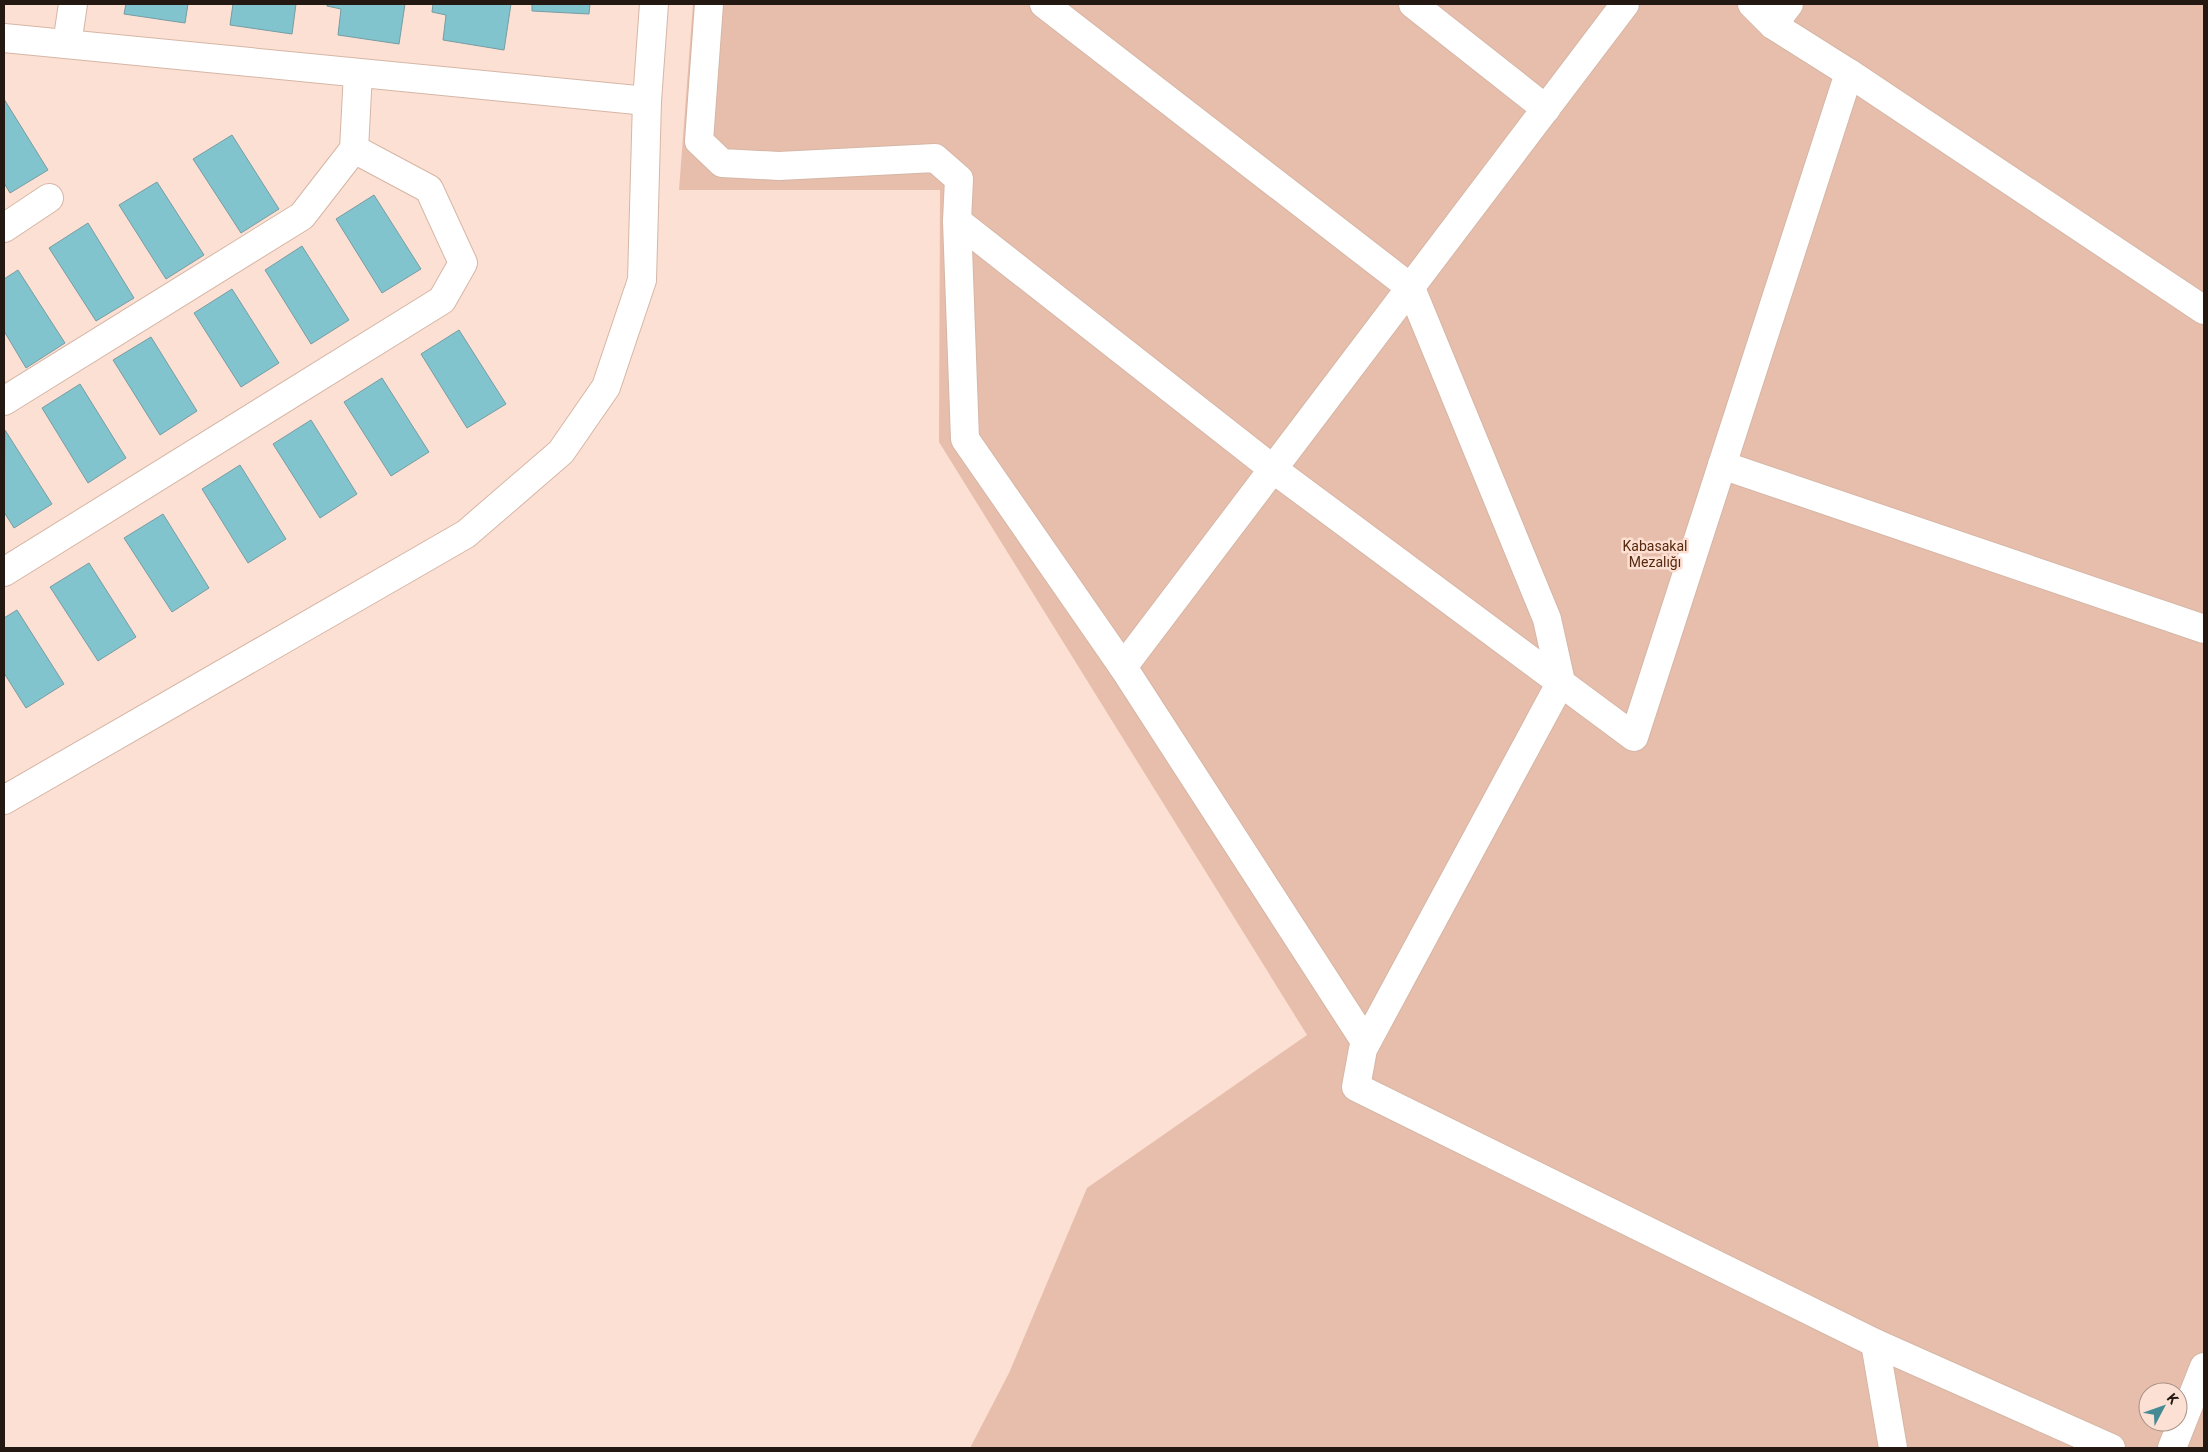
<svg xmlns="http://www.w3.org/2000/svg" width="2208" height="1452" font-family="Roboto,sans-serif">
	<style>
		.green { fill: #e6beab; fill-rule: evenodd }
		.building { fill: #82c4ce; stroke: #769da4 }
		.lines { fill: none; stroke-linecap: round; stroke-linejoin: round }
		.minor-casing { stroke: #d6b6a6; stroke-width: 30 }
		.minor { stroke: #fff; stroke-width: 28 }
		.labels { text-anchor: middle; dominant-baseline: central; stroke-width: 5; stroke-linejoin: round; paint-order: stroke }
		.park-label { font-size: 14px; fill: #57280d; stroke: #fce0d3 }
	</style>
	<rect width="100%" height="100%" fill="#fce0d3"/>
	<path class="green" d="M693,4H2204V1448H970L1009,1373L1087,1188L1307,1035L939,442L940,190H679ZM2148,1392H2178V1422H2148Z"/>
	<g class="building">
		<polygon points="126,4 188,4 185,23 124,14"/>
		<polygon points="233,4 296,4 292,34 230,25"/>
		<polygon points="327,4 405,4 399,44 338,35 341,9 327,6"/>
		<polygon points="433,4 511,4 504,50 443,40 446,15 432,12"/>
		<polygon points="532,4 590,4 589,14 532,11"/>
		<polygon points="4,99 48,170 10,193 4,183"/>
		<polygon points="232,135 279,209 241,233 193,159"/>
		<polygon points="157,182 204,255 166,279 119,205"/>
		<polygon points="374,195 421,269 382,293 336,219"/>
		<polygon points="88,223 134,298 96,321 49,248"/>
		<polygon points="302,246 349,320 311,344 265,270"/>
		<polygon points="18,270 65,343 26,368 4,331 4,279"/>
		<polygon points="232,289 279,363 241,387 194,313"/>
		<polygon points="459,330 506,404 467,428 421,354"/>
		<polygon points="151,337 197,411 160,435 113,360"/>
		<polygon points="382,378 429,452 391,476 344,402"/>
		<polygon points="80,384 126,458 88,483 42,408"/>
		<polygon points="311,420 357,494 320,518 273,444"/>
		<polygon points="5,430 52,504 14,528 4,512"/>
		<polygon points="240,465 286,539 248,563 202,489"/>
		<polygon points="163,514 209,588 172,612 124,538"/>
		<polygon points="89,563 136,637 98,661 50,587"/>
		<polygon points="17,610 64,684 26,708 4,673 4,618"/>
	</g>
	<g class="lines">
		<g class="minor-casing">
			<g id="minor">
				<polyline points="709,4 699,141 722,163 779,166 935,158 959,179 957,221 965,439 1123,667 1366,1043"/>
				<polyline points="1044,4 1411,288 1547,619 1561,682 1363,1049 1356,1087 1875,1343 2111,1448"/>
				<polyline points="1413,4 1546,109"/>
				<polyline points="1752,4 1773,25"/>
				<polyline points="1789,4 1773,25 1849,73 2204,310"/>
				<polyline points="4,38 647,101"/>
				<polyline points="67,44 73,4"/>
				<polyline points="957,221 1273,469 1634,737 1849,73"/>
				<polyline points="4,228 49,198"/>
				<polyline points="4,401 302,216 354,149"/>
				<polyline points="1722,465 2204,629"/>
				<polyline points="4,572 442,300 463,263 429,189 354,149 358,73"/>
				<polyline points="1123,667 1625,4"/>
				<polyline points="4,800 466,534 561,452 606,387 642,280 647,101 654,4"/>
				<polyline points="1875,1343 1893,1448"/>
				<polyline points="2172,1448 2204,1367"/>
			</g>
		</g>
		<use href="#minor" class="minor"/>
	</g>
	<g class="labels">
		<g class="park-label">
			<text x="1655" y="546">Kabasakal<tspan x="1655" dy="16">Mezalığı</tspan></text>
		</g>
	</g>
	<rect width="2208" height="1452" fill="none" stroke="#241813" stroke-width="10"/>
	<g transform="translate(2163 1407) rotate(49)"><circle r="24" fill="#fce0d3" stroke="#a69086"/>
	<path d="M0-4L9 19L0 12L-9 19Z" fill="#448a95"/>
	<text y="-8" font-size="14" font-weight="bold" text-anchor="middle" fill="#241813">K</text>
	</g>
</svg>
